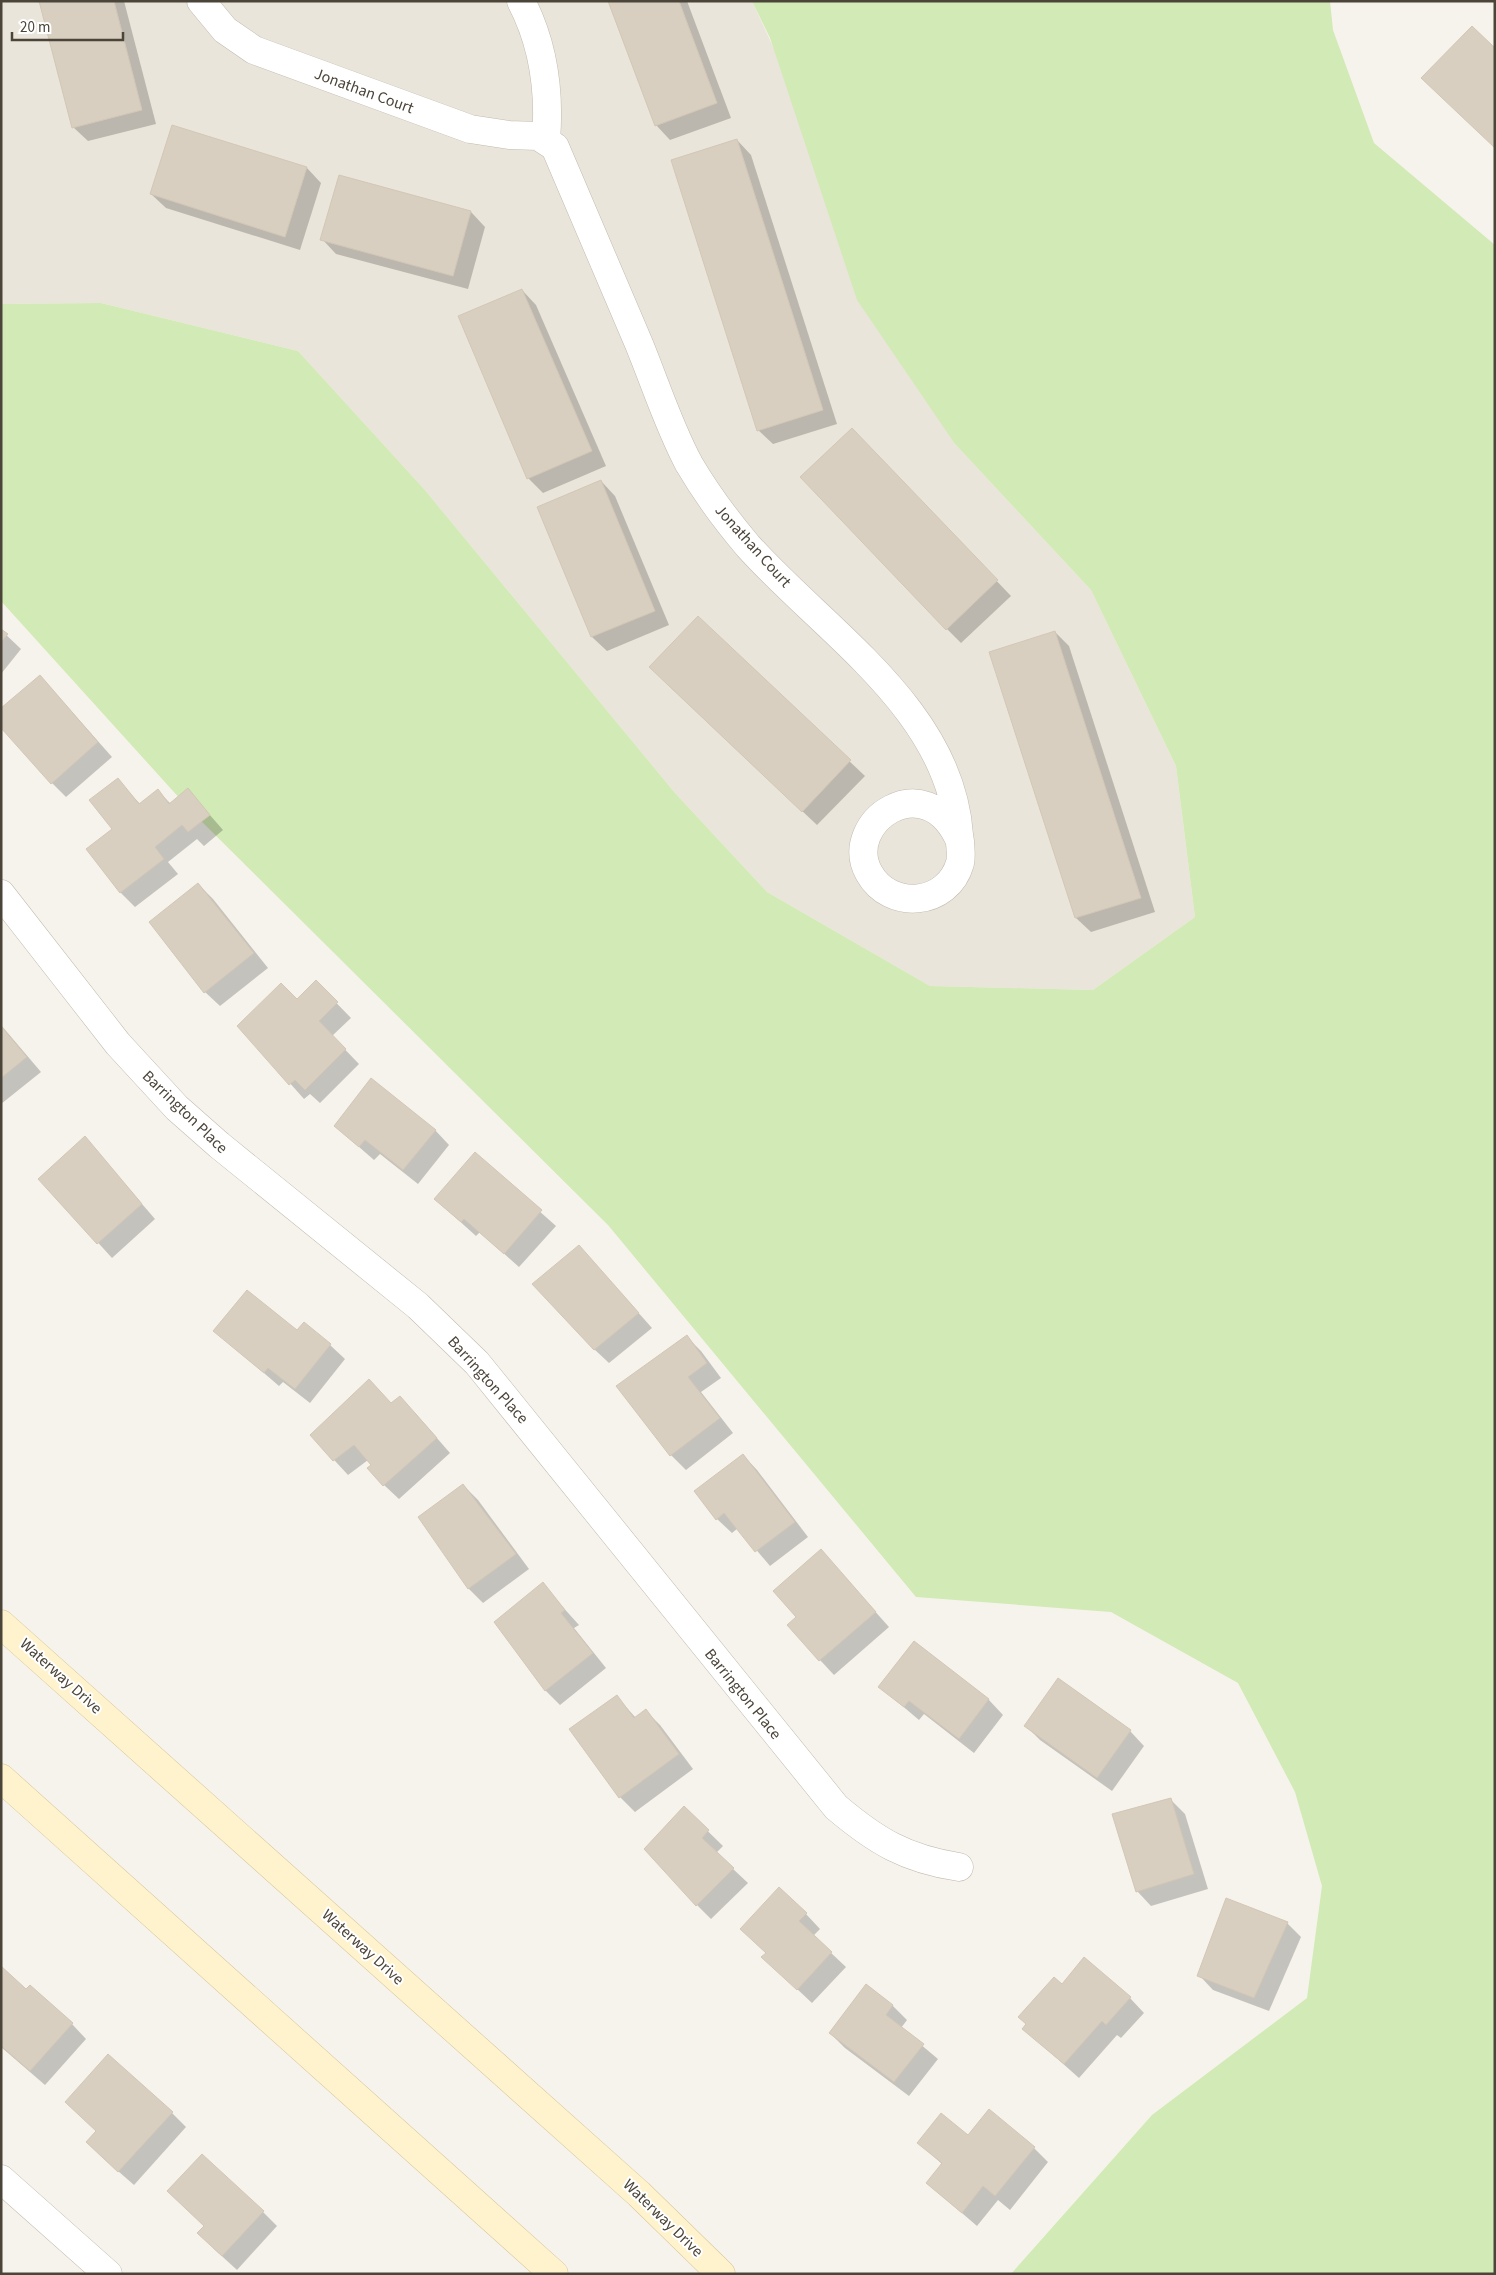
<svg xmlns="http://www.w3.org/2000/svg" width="1496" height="2275" font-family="'Source Sans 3',sans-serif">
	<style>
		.residential { fill: #eae5da }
		.green { fill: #d2eab5 }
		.shadow { fill: #0003 }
		.building { fill: #d8cfc1; stroke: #d3c7b4 }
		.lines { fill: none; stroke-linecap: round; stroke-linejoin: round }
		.minor-casing { stroke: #c2bbae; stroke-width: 29 }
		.secondary-casing { stroke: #d6c79b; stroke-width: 29 }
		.minor { stroke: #fff; stroke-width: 28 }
		.secondary { stroke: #fff3cd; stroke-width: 28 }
		.labels { text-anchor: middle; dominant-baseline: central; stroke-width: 4; stroke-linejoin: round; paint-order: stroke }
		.street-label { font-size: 16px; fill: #4b4439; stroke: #fff }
	</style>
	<rect width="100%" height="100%" fill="#f6f3ec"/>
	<polygon class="residential" points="1,1 752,1 955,444 1091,590 1176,766 1195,917 1093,990 930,986 767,892 675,793 424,489 298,351 101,303 1,304"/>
	<polygon class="green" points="752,1 1330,1 1333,30 1374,143 1495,245 1495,2274 1011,2274 1152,2115 1307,1998 1322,1886 1295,1792 1238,1683 1111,1612 916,1597 608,1225 192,812 1,601 1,304 101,303 298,351 424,489 675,793 767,892 930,986 1093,990 1195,917 1176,766 1091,590 955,444 857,300 770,38"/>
	<g class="shadow">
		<polygon points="40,1 124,1 156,124 88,141 73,127"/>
		<polygon points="609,1 687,1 731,118 670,140 656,125"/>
		<polygon points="173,126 307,168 321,183 300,250 166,208 151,194"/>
		<polygon points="737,140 751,155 837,424 773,444 758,430"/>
		<polygon points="340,176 471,212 485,227 468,289 336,254 322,239"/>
		<polygon points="522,290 536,305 606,466 543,493 529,479 459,317"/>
		<polygon points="866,444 1011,596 961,643 947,629"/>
		<polygon points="601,481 615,496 669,625 607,651 592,637 539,508"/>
		<polygon points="698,618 865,776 817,825 665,682"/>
		<polygon points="1,630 21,649 1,674"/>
		<polygon points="1055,632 1069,646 1155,912 1091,932 1076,918 991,653"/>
		<polygon points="40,676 112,757 66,797 52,783"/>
		<polygon points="118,780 140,804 158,791 171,804 188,790 223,830 204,846 197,839 168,862 178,874 135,907 121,893 88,849 113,830"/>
		<polygon points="198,884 213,899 268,968 220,1006 205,992"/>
		<polygon points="316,982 351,1018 332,1036 359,1064 320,1103 310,1094 304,1099 239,1026 297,1001"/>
		<polygon points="1,1025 41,1072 1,1104"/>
		<polygon points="335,1126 435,1130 449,1145 418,1184 380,1154 374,1160"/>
		<polygon points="85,1138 155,1219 112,1258 40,1179"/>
		<polygon points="475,1154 556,1226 519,1267 480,1232 476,1236 435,1199"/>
		<polygon points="579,1246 652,1328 609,1363 594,1349"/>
		<polygon points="215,1331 297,1332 330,1345 345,1359 310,1403 283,1382 279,1386"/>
		<polygon points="687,1337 701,1351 721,1378 701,1392 733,1433 686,1470 671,1455 618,1386"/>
		<polygon points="392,1404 415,1413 450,1453 399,1499 384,1485 368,1460 348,1475 312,1436"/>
		<polygon points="743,1455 757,1470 808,1537 770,1566 738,1528 732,1533 717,1519"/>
		<polygon points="463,1485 478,1500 529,1569 483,1603 469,1589 420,1517"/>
		<polygon points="821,1551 889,1627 834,1675 820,1660 798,1617"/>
		<polygon points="542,1584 579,1625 574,1628 606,1668 560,1705 546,1691 495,1622"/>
		<polygon points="915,1643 989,1700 1003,1715 974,1753 924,1714 919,1720 880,1687"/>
		<polygon points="616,1696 636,1718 646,1711 660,1725 693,1769 635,1812 620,1797 571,1730"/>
		<polygon points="1026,1726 1130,1731 1144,1746 1112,1791 1040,1740"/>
		<polygon points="1171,1800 1185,1814 1208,1889 1151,1906 1137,1891"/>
		<polygon points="684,1808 723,1846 716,1853 748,1883 711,1919 697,1905"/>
		<polygon points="806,1914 820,1929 813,1936 846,1967 812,2003 763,1957"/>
		<polygon points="1287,1923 1301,1937 1269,2011 1213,1990 1199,1975"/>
		<polygon points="1,1968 26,1991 72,2024 86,2039 45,2085 1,2047"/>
		<polygon points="1062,1985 1130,1998 1144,2013 1121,2038 1117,2035 1079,2078 1024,2029"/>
		<polygon points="866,1986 893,2006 907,2020 901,2028 938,2059 909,2096 845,2048 830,2033"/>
		<polygon points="172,2113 186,2127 134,2185 102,2157"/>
		<polygon points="968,2137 1034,2148 1048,2162 1010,2210 998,2200 977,2226 927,2183 943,2165 919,2143"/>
		<polygon points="263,2212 277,2226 237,2270 213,2248"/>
	</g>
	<g class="building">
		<polygon points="39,1 114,1 142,110 72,128"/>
		<polygon points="608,1 679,1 717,103 655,126"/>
		<polygon points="1472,26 1495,48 1495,148 1421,78"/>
		<polygon points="172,125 307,167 285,237 150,194"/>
		<polygon points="737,139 823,410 757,431 671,160"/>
		<polygon points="339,175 471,211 453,276 320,240"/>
		<polygon points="522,289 592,451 527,479 458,316"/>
		<polygon points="852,428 998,580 946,630 800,477"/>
		<polygon points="601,480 655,611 591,637 537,507"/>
		<polygon points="698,616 851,760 802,812 649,667"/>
		<polygon points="1,629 8,634 1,642"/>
		<polygon points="1055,631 1141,898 1075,918 989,652"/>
		<polygon points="40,675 98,742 51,784 1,728 1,708"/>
		<polygon points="118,778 139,804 158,789 169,804 188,788 210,815 188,832 182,825 155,847 164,859 120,893 86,849 112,829 89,800"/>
		<polygon points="198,883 254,953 204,993 149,922"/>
		<polygon points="316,980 338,1002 319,1021 346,1049 305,1090 295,1080 289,1085 237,1026 281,983 297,999"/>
		<polygon points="1,1026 27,1057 1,1078"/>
		<polygon points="371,1078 436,1130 403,1170 365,1140 359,1147 334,1126"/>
		<polygon points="85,1136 142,1204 97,1244 38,1179"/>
		<polygon points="475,1152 542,1210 504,1254 464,1219 461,1222 434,1199"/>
		<polygon points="579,1245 639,1313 594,1350 532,1284"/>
		<polygon points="247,1290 297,1330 304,1322 331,1344 295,1389 268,1368 264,1373 213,1331"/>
		<polygon points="687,1335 707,1363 688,1377 720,1418 670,1456 616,1386"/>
		<polygon points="369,1379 391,1403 400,1396 437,1438 383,1486 367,1468 371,1465 354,1445 333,1461 310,1435"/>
		<polygon points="743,1454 795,1522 755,1552 724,1513 716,1520 694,1491"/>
		<polygon points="463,1484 516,1554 468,1589 418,1517"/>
		<polygon points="821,1549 876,1612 819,1661 787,1625 796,1617 773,1591"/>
		<polygon points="543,1582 565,1610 561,1613 593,1653 545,1691 494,1622"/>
		<polygon points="914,1641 989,1699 959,1739 909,1701 904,1707 878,1687"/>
		<polygon points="1058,1678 1131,1730 1097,1778 1024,1726"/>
		<polygon points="617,1695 634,1718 646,1709 679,1754 619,1798 569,1729"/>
		<polygon points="1171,1798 1194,1874 1136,1892 1112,1814"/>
		<polygon points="684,1806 709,1830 702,1838 734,1868 696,1906 644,1849"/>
		<polygon points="779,1887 807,1913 799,1921 832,1952 797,1990 761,1957 766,1953 740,1929"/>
		<polygon points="1226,1898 1288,1922 1254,1998 1197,1976"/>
		<polygon points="1084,1957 1131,1997 1106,2025 1102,2021 1064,2064 1022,2029 1026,2024 1018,2017 1054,1977 1062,1984"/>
		<polygon points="1,1966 26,1989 30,1985 73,2023 30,2071 1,2046"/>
		<polygon points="866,1984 893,2005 886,2015 924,2044 894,2082 829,2033"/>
		<polygon points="108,2054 173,2112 118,2172 86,2142 96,2131 65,2102"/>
		<polygon points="989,2109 1035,2147 995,2196 983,2186 962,2213 926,2183 942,2163 917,2143 941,2113 968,2135"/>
		<polygon points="202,2154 264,2211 222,2256 197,2233 204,2226 167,2191"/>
	</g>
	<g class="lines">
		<g class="minor-casing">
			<g id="minor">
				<path d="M201,1L225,30L254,50L470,129L509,135L538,136L555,147C583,213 611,279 639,344C655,383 669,427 689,464C706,493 726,520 748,546C825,632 951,710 959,835C960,843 962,855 960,863C948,906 890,911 869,873C841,823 926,763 960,841"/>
				<path d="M521,1C544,45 550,91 546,140"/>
				<path d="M1,894L118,1044L177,1108L219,1145L418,1306L477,1363L836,1807C876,1841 906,1859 959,1867"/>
				<polyline points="1,2179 108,2274"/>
			</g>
		</g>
		<g class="secondary-casing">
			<g id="secondary">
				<polyline points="1,1624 639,2194 721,2274"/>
				<polyline points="1,1778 554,2274"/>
			</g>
		</g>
		<use href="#minor" class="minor"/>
		<use href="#secondary" class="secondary"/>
	</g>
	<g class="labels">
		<g class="street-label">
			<text transform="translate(364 91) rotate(20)">Jonathan Court</text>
			<text transform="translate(753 546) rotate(48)">Jonathan Court</text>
			<text transform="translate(185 1112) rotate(44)">Barrington Place</text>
			<text transform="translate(488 1380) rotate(48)">Barrington Place</text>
			<text transform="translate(61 1676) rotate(42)">Waterway Drive</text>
			<text transform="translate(743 1694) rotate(51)">Barrington Place</text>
			<text transform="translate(363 1947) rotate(42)">Waterway Drive</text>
			<text transform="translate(663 2218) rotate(44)">Waterway Drive</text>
		</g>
	</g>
	<rect width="1496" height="2275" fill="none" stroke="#4b4439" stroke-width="5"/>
	<path d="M12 32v8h111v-8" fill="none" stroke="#4b4439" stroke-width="2.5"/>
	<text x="20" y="32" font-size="15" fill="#4b4439" stroke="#ffffff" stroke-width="4" paint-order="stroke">20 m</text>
</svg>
